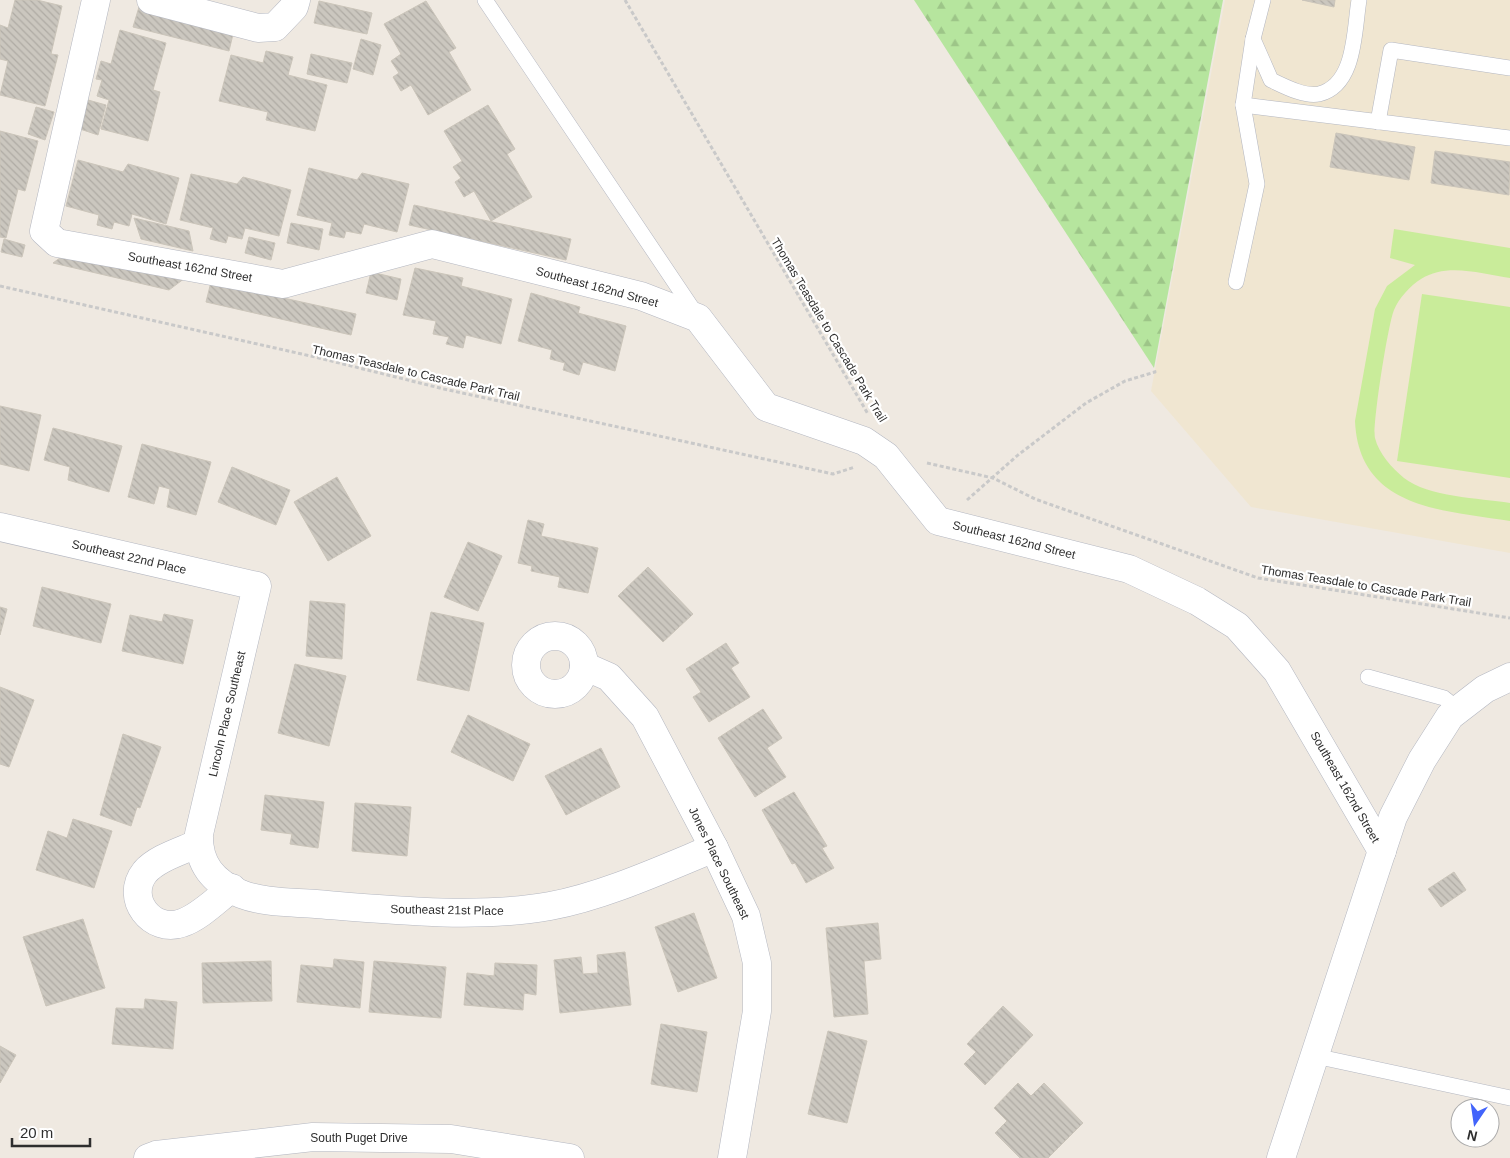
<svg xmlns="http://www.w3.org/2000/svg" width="1510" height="1158" font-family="Arial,sans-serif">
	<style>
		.education { fill: #f0e6d1 }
		.forest { fill: url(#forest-firs) }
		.pitch { fill: #c9ec9a }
		.building { fill: url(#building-back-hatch); stroke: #cbc5ba }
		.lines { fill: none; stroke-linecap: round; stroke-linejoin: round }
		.service-casing { stroke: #b4b7c1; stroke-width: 16 }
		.minor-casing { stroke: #b4b7c1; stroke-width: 29 }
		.tertiary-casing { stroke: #b4b7c1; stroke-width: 29 }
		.path { stroke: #c9c9c9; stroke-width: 3; stroke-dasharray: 4 2.5; stroke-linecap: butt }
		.service { stroke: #fff; stroke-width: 15 }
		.minor { stroke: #fff; stroke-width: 28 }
		.tertiary { stroke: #fff; stroke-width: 28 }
		.labels { text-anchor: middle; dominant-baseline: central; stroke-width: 4.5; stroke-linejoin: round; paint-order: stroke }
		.street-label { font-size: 12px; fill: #2e2e2e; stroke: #fff }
	</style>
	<defs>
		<pattern id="forest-firs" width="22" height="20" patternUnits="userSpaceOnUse" patternTransform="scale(1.25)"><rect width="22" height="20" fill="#b6e59e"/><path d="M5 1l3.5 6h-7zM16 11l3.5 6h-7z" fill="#9dc588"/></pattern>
		<pattern id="building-back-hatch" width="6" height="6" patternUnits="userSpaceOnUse" patternTransform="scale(1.25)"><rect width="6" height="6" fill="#cbc7bf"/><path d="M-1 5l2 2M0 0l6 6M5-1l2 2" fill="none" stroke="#afaba4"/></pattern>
	</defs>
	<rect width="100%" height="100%" fill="#efe9e1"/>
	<polygon class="education" points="1225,0 1510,0 1510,553 1251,507 1151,391"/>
	<polygon class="forest" points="914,0 1223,0 1154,368"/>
	<g class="pitch">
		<path d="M1394,229L1510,248V278C1482,274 1447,262 1421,279C1410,286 1399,298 1394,310C1388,324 1372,427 1375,438C1379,454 1392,468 1404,478C1428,497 1479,498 1510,503V521C1442,510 1359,509 1355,421L1375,309L1387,286L1415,265L1390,258Z"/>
		<polygon points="1422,294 1510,307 1510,478 1397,461"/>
	</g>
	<g class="building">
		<polygon points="15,0 37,0 62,6 51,54 58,55 45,106 0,95 8,61 0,59 0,25 8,28"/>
		<polygon points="1302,0 1335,0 1334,7"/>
		<polygon points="319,1 372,13 367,34 314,23"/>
		<polygon points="426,1 456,48 449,52 471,90 428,115 411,85 401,91 393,77 399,73 391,61 401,54 384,24"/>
		<polygon points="139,7 234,30 229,51 133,27"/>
		<polygon points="120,30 166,43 153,90 160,92 148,141 101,129 109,100 97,96 102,80 96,79 101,61 111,64"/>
		<polygon points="361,39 381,45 373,75 353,69"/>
		<polygon points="266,51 293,57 288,75 327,85 315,131 266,120 268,112 219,101 231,55 263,63"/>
		<polygon points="311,54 352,63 347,83 307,74"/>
		<polygon points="88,100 106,105 98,135 80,129"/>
		<polygon points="488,105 515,149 507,154 532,197 491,221 474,191 464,197 455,182 461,178 453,167 462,161 444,131"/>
		<polygon points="36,107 54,112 45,140 28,134"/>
		<polygon points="0,131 38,141 25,191 18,189 6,238 0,237"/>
		<polygon points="1336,133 1415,147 1409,180 1330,167"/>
		<polygon points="1435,151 1510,162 1509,195 1431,183"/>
		<polygon points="78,160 123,172 128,164 179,178 166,224 132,214 129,226 114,222 112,229 97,225 99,215 66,206"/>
		<polygon points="309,168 357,180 362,173 409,184 397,232 364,224 361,234 346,231 344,238 329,235 332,223 297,215"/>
		<polygon points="191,174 237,184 243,177 291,190 279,236 245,228 242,239 228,236 226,243 210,239 213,228 180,220"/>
		<polygon points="414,205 571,239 566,260 409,225"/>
		<polygon points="134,218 189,231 193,251 141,239"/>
		<polygon points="291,223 323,229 319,250 287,243"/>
		<polygon points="249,237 275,243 271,260 245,253"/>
		<polygon points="4,239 25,245 22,257 1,252"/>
		<polygon points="68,252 185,278 169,290 53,263"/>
		<polygon points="415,268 463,278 461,286 512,299 501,344 466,335 463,348 446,344 449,337 433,334 436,321 403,315"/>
		<polygon points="371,272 401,279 397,300 366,293"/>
		<polygon points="211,282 356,314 351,335 206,302"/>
		<polygon points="531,293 580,307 578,313 626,326 615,371 583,362 579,375 563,370 565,363 550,359 552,350 518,341"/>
		<polygon points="0,406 41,415 29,471 0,464"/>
		<polygon points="53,428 122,446 109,492 68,480 70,467 44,460"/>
		<polygon points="142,444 211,462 196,515 167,507 170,489 159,486 154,504 128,497"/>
		<polygon points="232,467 290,490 276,525 218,502"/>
		<polygon points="337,477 371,536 328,561 294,502"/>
		<polygon points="528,520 544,524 541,536 598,548 588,593 558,587 560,577 531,571 532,566 518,563"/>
		<polygon points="468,542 502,556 478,611 444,597"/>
		<polygon points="648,567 693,614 663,642 618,596"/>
		<polygon points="42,587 111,604 101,643 33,626"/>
		<polygon points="310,601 345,604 342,659 306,656"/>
		<polygon points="0,607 7,609 0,635"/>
		<polygon points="431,612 484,623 469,691 417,680"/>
		<polygon points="164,614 193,620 183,664 122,651 130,615 162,622"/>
		<polygon points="726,643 739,663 731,668 750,697 709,722 693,697 701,692 686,669"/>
		<polygon points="295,664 346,676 329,746 278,733"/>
		<polygon points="0,687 34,700 9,767 0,764"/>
		<polygon points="763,709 782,738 767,748 786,777 755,797 718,738"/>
		<polygon points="468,715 530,744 513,781 451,752"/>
		<polygon points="123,734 161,747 140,808 137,807 131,826 100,815"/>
		<polygon points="601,748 620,787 566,815 545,776"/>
		<polygon points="794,792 827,846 822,848 834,868 806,883 795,863 792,864 762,810"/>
		<polygon points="265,795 324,802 318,848 290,844 292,834 261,830"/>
		<polygon points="355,803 411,807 407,856 352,851"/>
		<polygon points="73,819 112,831 94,888 36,870 48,831 67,838"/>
		<polygon points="1454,872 1466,890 1441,907 1428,889"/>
		<polygon points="694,913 717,978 678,992 655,927"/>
		<polygon points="83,919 105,988 46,1006 23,937"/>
		<polygon points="878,923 881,959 864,961 868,1014 834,1017 826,928"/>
		<polygon points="625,952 631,1005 560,1013 554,960 581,957 583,974 598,973 597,955"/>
		<polygon points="334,959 364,962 360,1008 297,1002 301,965 333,968"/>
		<polygon points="271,961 272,1001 203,1003 202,963"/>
		<polygon points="374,961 446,967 441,1018 369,1012"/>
		<polygon points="495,963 537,965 536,995 524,993 523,1010 464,1005 467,973 494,976"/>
		<polygon points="145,999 177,1002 173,1049 112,1044 116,1008 144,1009"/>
		<polygon points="1003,1006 1033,1035 985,1085 964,1064 976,1052 967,1044"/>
		<polygon points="661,1024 707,1032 697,1092 651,1084"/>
		<polygon points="828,1031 867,1041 847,1123 808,1114"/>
		<polygon points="0,1046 16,1055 0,1083"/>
		<polygon points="1018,1083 1031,1096 1044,1083 1083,1123 1048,1158 1020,1158 995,1133 1007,1121 994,1108"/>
	</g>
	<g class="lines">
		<g class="service-casing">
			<g id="service">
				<polyline points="485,0 696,314"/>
				<path d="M1263,0L1253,39L1271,80C1284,86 1304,97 1319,94C1356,85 1354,30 1359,0"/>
				<polyline points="1253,39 1243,105 1510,138"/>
				<polyline points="1378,122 1391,50 1510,68"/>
				<polyline points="1236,282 1257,184 1243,105"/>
				<polyline points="1368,677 1444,698 1459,710"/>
				<polyline points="1315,1056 1510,1098"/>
			</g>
		</g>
		<g class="minor-casing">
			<g id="minor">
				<polyline points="96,0 44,231 57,243 283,284 432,244 641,296 698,318 766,407 864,441 886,456 938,521 1129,569 1197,601 1237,626 1277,671 1382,851"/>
				<polyline points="151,0 258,28 275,27 294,7 296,0"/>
				<path d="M0,527L257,586L199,834C198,864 213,882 241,894C264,903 292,902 316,904C389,910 478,919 550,906C604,896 663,869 714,848"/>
				<circle cx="555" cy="665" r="29"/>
				<polyline points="584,666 609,677 645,717 714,848 746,916 757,963 757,1011 732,1158"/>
				<path d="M199,843C182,851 157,858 145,872C124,898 152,934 182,923C200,917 217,899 232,888"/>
				<polyline points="1281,1158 1393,817 1422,760 1450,716 1485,689 1510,677"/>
			</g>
		</g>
		<g class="tertiary-casing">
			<polyline id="tertiary" points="148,1158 156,1155 313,1137 451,1139 570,1158"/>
		</g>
		<g class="path">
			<polyline points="625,0 868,414"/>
			<polyline points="0,286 315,357 444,389 833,474 855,467"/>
			<polyline points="927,463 993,478 1035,499 1258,578 1510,618"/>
			<polyline points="967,500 1018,455 1086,403 1125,381 1155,372 1154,368"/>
		</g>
		<use href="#service" class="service"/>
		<use href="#minor" class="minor"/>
		<use href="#tertiary" class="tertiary"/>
	</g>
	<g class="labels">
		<g class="street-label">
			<text transform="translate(190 267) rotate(10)">Southeast 162nd Street</text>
			<text transform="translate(597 287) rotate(15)">Southeast 162nd Street</text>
			<text transform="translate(829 330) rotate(59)">Thomas Teasdale to Cascade Park Trail</text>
			<text transform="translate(416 373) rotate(13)">Thomas Teasdale to Cascade Park Trail</text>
			<text transform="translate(1014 540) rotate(14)">Southeast 162nd Street</text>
			<text transform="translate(129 557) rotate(13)">Southeast 22nd Place</text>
			<text transform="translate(1366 586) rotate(9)">Thomas Teasdale to Cascade Park Trail</text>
			<text transform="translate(227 714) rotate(-77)">Lincoln Place Southeast</text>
			<text transform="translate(1345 787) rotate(60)">Southeast 162nd Street</text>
			<text transform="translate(719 863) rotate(64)">Jones Place Southeast</text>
			<text transform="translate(447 910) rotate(1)">Southeast 21st Place</text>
			<text x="359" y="1138">South Puget Drive</text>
		</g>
	</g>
	<g transform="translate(1475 1123) rotate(193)"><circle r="24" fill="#ffffff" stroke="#ababab"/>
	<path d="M0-4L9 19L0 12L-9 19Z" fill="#4264fb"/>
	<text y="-8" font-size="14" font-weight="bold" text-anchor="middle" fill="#2e2e2e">N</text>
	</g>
	<path d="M12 1138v8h78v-8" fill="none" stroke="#2e2e2e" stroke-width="2.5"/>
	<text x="20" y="1138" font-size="15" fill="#2e2e2e" stroke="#ffffff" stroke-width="4" paint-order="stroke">20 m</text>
</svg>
